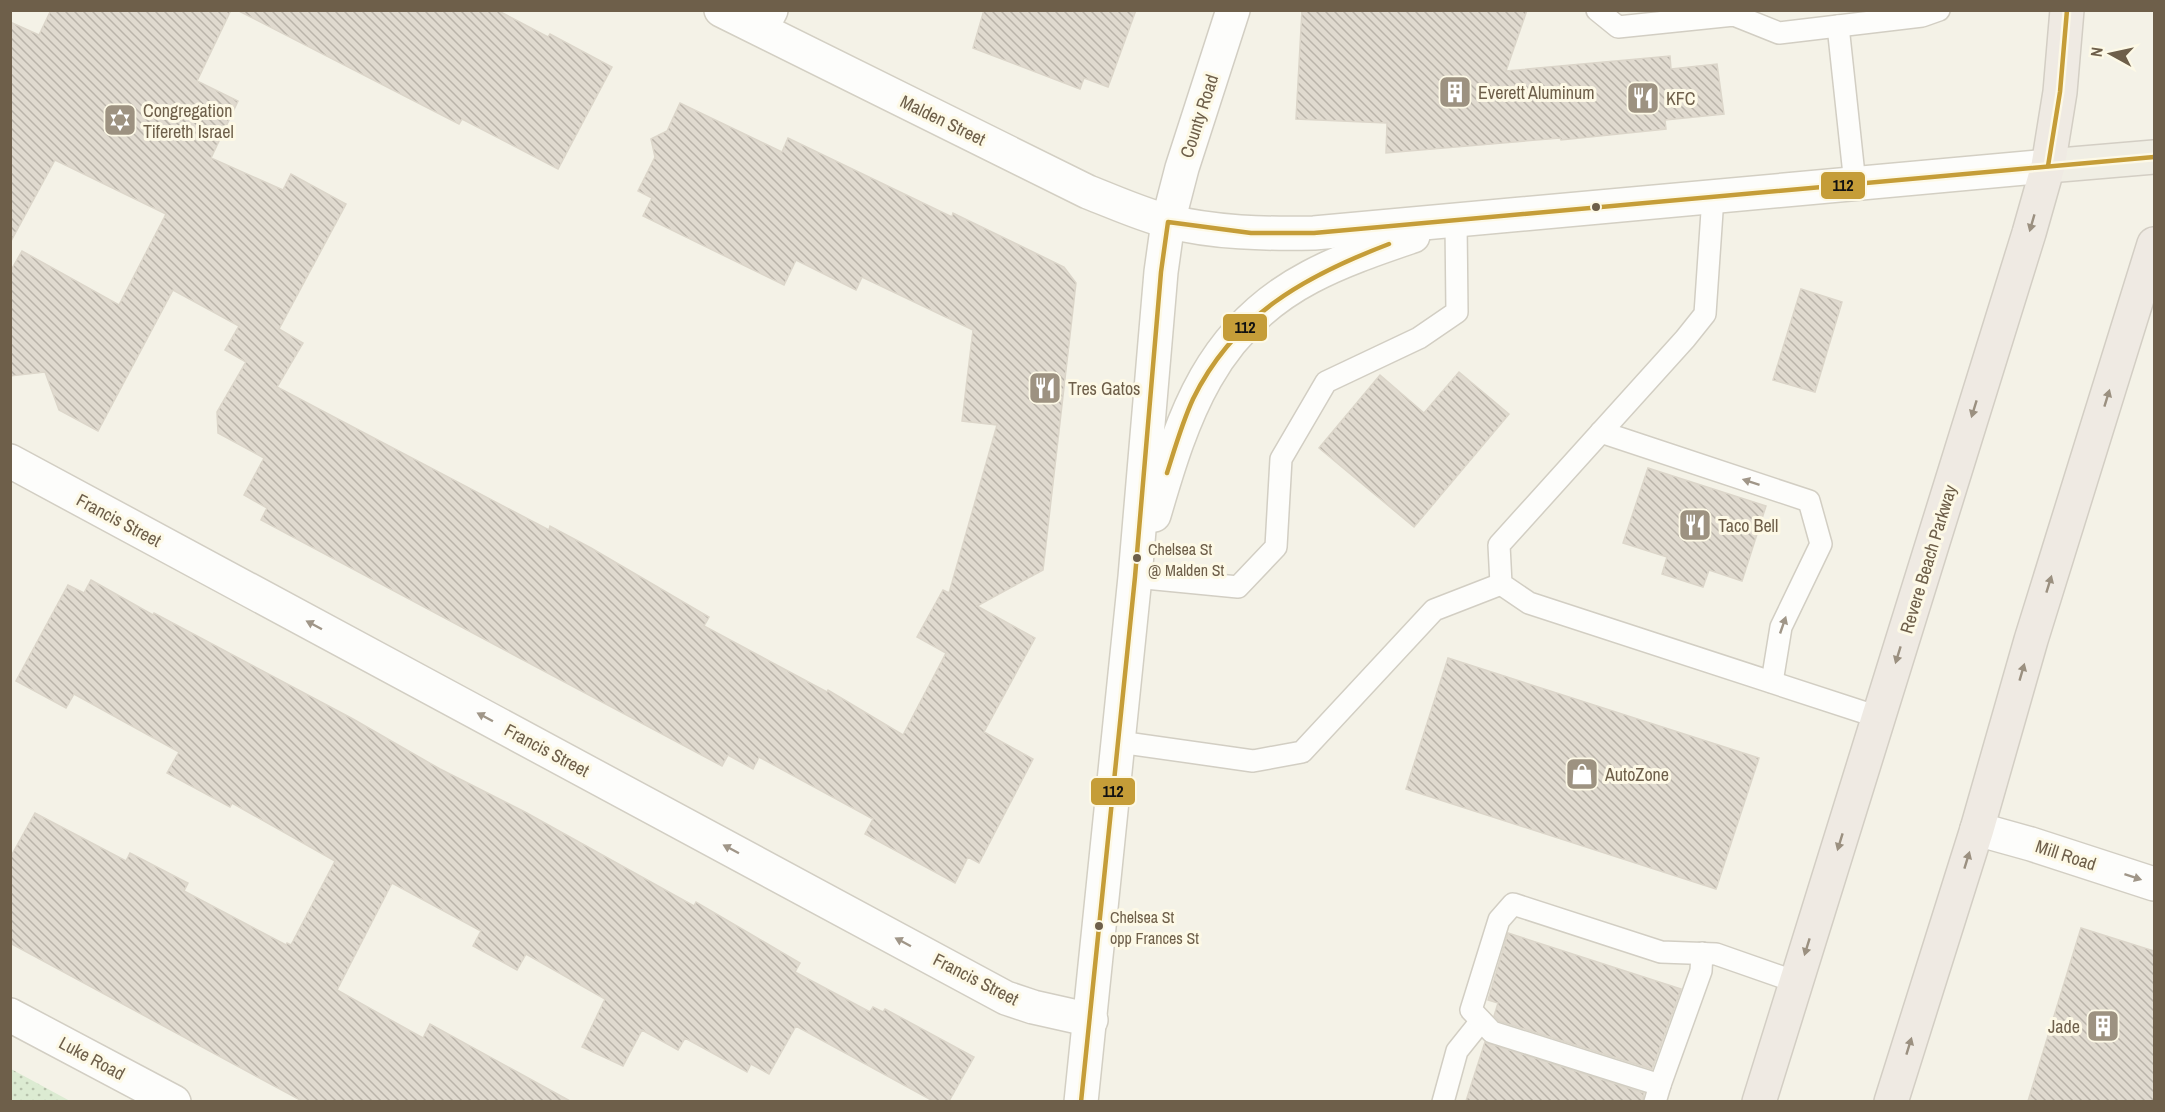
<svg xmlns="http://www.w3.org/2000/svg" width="2165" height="1112" font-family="'Archivo Narrow',sans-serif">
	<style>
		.green { fill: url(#green-dots) }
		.building { fill: url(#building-back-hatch); stroke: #dcd6ca; stroke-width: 1.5 }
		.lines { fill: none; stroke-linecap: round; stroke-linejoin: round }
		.lane-casing { stroke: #d2cec3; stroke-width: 24 }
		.street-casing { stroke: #d2cec3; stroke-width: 36 }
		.secondary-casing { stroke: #d3cfc3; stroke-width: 36 }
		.primary-casing { stroke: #d3cec4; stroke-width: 36 }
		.highway-casing { stroke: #d3cec4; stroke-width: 36 }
		.lane { stroke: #fdfdfb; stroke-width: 21 }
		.street { stroke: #fdfdfb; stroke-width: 33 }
		.secondary { stroke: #fdfdfb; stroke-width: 33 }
		.primary { stroke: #f0eee4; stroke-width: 33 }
		.highway { stroke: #efeae3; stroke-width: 33 }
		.bus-1-casing { stroke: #fdf9e6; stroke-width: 9 }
		.bus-1 { stroke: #c59d38; stroke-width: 4.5 }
		.oneway { fill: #9b9080 }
		.oneway2 { fill: #a09688 }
		.bus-dot { fill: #6e5f4a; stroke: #fdf9e6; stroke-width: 2 }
		.labels { text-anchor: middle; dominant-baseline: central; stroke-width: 6; stroke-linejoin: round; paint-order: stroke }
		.bus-label { font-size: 16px; fill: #6e5f4a; stroke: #fdf9e6; text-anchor: start }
		.poi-label { font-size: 18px; fill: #6e5f4a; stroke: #fdf9e6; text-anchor: start }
		.street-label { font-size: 18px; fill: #6e5f4a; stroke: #fdf9e6 }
		.line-badge { stroke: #fdf9e6; stroke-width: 2 }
		.pale-badge-label { font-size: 16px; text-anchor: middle; font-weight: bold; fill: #111 }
	</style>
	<defs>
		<pattern id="green-dots" width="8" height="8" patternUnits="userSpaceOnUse" patternTransform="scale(1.5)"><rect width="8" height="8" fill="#dcebd2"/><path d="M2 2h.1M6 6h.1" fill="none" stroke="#b7c2ac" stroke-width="1.8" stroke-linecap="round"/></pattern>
		<pattern id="building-back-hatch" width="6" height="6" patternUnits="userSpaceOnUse" patternTransform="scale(1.5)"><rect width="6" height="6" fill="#e0dacf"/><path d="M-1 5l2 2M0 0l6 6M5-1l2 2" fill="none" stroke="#bab4aa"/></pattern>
	</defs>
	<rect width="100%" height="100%" fill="#f4f2e7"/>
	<polygon class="green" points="11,1069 70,1101 11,1101"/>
	<g class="building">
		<polygon points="51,10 231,10 197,81 238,101 211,158 283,190 291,174 346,204 279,329 303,343 277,387 549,530 550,526 591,548 709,617 704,626 827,692 828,690 903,735 946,653 917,637 943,590 949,593 997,425 962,421 973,330 862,277 856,290 796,260 784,285 643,216 652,198 638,191 655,157 651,139 667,131 680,103 782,152 788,138 952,217 953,213 1064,267 1076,283 1043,570 977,606 1035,638 984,732 1033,759 979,863 968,857 955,883 865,834 873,819 759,757 753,769 728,755 722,766 261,520 267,508 244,495 264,458 218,433 217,412 246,362 225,350 239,326 173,290 98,431 59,410 45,372 10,376 10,272 22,251 119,305 166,214 55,160 10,243 10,22 39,35"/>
		<polygon points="237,10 497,10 548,37 550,34 612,67 558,169 462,119 459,124"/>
		<polygon points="984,10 1136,10 1108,87 1084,78 1080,89 973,48"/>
		<polygon points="1302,10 1527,10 1506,71 1670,56 1671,69 1717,64 1724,114 1665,120 1666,129 1561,140 1560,138 1386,153 1387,123 1296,119"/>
		<polygon points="1801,289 1842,302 1815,392 1773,380"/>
		<polygon points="1459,372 1509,414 1414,527 1319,448 1380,375 1424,413"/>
		<polygon points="1648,468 1766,506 1742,581 1709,570 1703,587 1662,574 1667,557 1623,543"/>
		<polygon points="91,580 153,615 154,613 353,719 440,769 525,812 694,906 696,902 800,963 795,972 870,1012 873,1007 883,1012 885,1009 974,1057 949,1101 933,1101 796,1026 769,1074 751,1064 747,1072 685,1038 678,1050 642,1030 623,1066 582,1047 605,999 526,954 517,970 473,946 481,931 392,883 337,990 423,1038 430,1024 570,1101 302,1101 10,943 10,858 35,813 126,861 130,853 188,883 184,891 286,945 287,943 291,945 335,861 232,803 230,807 167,773 179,752 74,694 66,708 16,681 68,585 84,593"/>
		<polygon points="1448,658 1759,758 1716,889 1406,789"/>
		<polygon points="2081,928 2154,951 2154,1101 2028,1101"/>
		<polygon points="1508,933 1681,989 1652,1069 1499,1021 1494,1016 1498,1003 1488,1000"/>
		<polygon points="1485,1042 1644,1093 1643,1101 1466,1101"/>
	</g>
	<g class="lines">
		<g class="lane-casing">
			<g id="lane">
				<polyline points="1597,10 1618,27 1734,15 1779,33 1922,16 1939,10"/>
				<polyline points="1838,26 1855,184"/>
				<polyline points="1713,197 1705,314 1685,339 1499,545 1501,584 1529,603 1878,717"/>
				<polyline points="1601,432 1809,501 1821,544 1781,627 1772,682"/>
				<polyline points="1135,577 1238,587 1276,547 1281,459 1326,382 1419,338 1457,312 1456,221"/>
				<polyline points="1119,742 1253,761 1302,752 1434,610 1501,584"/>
				<polyline points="1660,1085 1701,971 1702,953"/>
				<polyline points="1443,1102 1457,1051 1481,1021"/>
				<polyline points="1655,1102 1660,1085 1492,1032 1471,1010 1499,920 1513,904 1661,952 1716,954 1796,982"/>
			</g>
		</g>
		<g class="street-casing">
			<g id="street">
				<polyline points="761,29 771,10"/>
				<polyline points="1168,222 1182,168 1233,10"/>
				<polyline points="10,461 1006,998 1033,1007 1091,1020"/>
				<polyline points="1977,829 2031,844 2154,884"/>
				<polyline points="10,1015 174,1102"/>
			</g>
		</g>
		<g class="secondary-casing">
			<g id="secondary">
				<path d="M721,10L1088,192C1114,202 1140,214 1167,221C1214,233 1266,234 1314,233L2048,166"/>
				<path d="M1154,515C1183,415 1211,329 1310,277C1342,260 1378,248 1413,236"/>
				<polyline points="1081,1102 1135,577 1161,272 1168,222"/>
			</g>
		</g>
		<g class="primary-casing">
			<polyline id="primary" points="2048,166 2154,157"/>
		</g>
		<g class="highway-casing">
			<g id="highway">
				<polyline points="1759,1102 2029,233 2048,166 2060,92 2067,10"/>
				<polyline points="1891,1102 1977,829 2031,640 2154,244"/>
			</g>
		</g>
		<use href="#lane" class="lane"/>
		<use href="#street" class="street"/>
		<use href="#secondary" class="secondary"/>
		<use href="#primary" class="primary"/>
		<use href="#highway" class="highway"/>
		<g class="bus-1-casing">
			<g id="bus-1">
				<polyline points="2048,166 2060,92 2067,10"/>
				<path d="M1167,473C1175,448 1182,423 1193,399C1234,315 1305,276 1389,244"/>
				<polyline points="1081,1102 1135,577 1161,272 1168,222 1251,233 1314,233 2154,157"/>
			</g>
		</g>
		<use href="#bus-1" class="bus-1"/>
	</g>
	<defs><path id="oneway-solid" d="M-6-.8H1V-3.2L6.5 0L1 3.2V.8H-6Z" transform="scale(1.5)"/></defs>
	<g class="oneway">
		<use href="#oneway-solid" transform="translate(2032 223) rotate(106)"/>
		<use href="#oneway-solid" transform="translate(2107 398) rotate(-73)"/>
		<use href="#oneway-solid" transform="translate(1974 409) rotate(107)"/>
		<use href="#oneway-solid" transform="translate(2049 584) rotate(-73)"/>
		<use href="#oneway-solid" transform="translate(1898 655) rotate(107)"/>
		<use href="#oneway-solid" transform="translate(2022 672) rotate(-74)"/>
		<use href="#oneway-solid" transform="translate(1840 842) rotate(107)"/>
		<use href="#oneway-solid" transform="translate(1967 860) rotate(-73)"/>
		<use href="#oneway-solid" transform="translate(1807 947) rotate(107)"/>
		<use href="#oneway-solid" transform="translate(1909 1046) rotate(-73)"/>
	</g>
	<g class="oneway2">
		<use href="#oneway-solid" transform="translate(1751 482) rotate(-162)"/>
		<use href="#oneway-solid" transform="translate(314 625) rotate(-152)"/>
		<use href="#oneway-solid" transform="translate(1783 625) rotate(-71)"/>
		<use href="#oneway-solid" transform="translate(485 717) rotate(-152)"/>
		<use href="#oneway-solid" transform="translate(731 849) rotate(-152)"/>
		<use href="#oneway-solid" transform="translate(2133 877) rotate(18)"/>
		<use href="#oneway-solid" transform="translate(903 942) rotate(-152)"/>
	</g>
	<defs>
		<g id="building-square" transform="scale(1.725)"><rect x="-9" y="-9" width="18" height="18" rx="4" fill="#9d9281" stroke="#fdf9e6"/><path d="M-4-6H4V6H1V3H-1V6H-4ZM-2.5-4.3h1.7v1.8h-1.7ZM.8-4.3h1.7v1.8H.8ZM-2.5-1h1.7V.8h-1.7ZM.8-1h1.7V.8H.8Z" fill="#fff"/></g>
		<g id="restaurant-square" transform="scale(1.725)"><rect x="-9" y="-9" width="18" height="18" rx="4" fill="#9d9281" stroke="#fdf9e6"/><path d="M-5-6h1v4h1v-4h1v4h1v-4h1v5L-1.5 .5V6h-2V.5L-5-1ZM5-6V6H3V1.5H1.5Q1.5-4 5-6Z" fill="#fff"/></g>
		<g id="synagogue-square" transform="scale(1.725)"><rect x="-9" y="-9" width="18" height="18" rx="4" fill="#9d9281" stroke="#fdf9e6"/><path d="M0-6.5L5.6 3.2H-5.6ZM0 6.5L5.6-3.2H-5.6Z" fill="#fff"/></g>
		<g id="shop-square" transform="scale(1.725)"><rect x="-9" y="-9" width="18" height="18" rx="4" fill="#9d9281" stroke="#fdf9e6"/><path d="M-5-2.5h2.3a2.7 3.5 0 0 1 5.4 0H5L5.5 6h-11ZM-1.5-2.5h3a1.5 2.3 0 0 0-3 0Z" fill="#fff"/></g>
	</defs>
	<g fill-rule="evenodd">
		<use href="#building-square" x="1455" y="92"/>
		<use href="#restaurant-square" x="1643" y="98"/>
		<use href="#synagogue-square" x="120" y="120"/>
		<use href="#restaurant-square" x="1045" y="388"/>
		<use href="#restaurant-square" x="1695" y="525"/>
		<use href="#shop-square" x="1582" y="774"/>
		<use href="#building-square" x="2103" y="1026"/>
	</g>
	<g class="bus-dot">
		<circle cx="1596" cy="207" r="5"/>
		<circle cx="1137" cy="558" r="5"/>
		<circle cx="1099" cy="926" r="5"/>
	</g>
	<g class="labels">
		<g class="bus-label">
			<text x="1148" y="549">Chelsea St<tspan x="1148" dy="21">@ Malden St</tspan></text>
			<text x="1110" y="917">Chelsea St<tspan x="1110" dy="21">opp Frances St</tspan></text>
		</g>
		<g class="poi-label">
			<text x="1478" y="92">Everett Aluminum</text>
			<text x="1666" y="98">KFC</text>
			<text x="143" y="110">Congregation<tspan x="143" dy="21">Tifereth Israel</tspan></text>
			<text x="1068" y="388">Tres Gatos</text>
			<text x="1718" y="525">Taco Bell</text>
			<text x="1605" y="774">AutoZone</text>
			<text x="2080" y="1026" text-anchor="end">Jade</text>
		</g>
		<g class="street-label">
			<text transform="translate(1199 116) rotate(-72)">County Road</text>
			<text transform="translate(943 120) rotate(26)">Malden Street</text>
			<text transform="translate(119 520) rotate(28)">Francis Street</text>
			<text transform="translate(1928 559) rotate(-73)">Revere Beach Parkway</text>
			<text transform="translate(547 750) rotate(28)">Francis Street</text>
			<text transform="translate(2066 855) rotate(18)">Mill Road</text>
			<text transform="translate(976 979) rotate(27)">Francis Street</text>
			<text transform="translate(92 1058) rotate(28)">Luke Road</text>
		</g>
	</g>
	<g class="line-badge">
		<rect x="1820" y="171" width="46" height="29" rx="6" fill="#c59d38"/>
		<rect x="1222" y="313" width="46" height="29" rx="6" fill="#c59d38"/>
		<rect x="1090" y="777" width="46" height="29" rx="6" fill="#c59d38"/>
	</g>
	<g class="pale-badge-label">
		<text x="1843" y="191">112</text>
		<text x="1245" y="333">112</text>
		<text x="1113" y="797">112</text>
	</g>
	<rect width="2165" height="1112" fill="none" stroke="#6e5f4a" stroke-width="24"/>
	<g transform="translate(2111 54) rotate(278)" stroke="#fdf9e6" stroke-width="4.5" paint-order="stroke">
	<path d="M0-4.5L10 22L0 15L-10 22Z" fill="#6e5f4a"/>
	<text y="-9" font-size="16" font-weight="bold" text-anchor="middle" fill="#6e5f4a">N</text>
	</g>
</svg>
